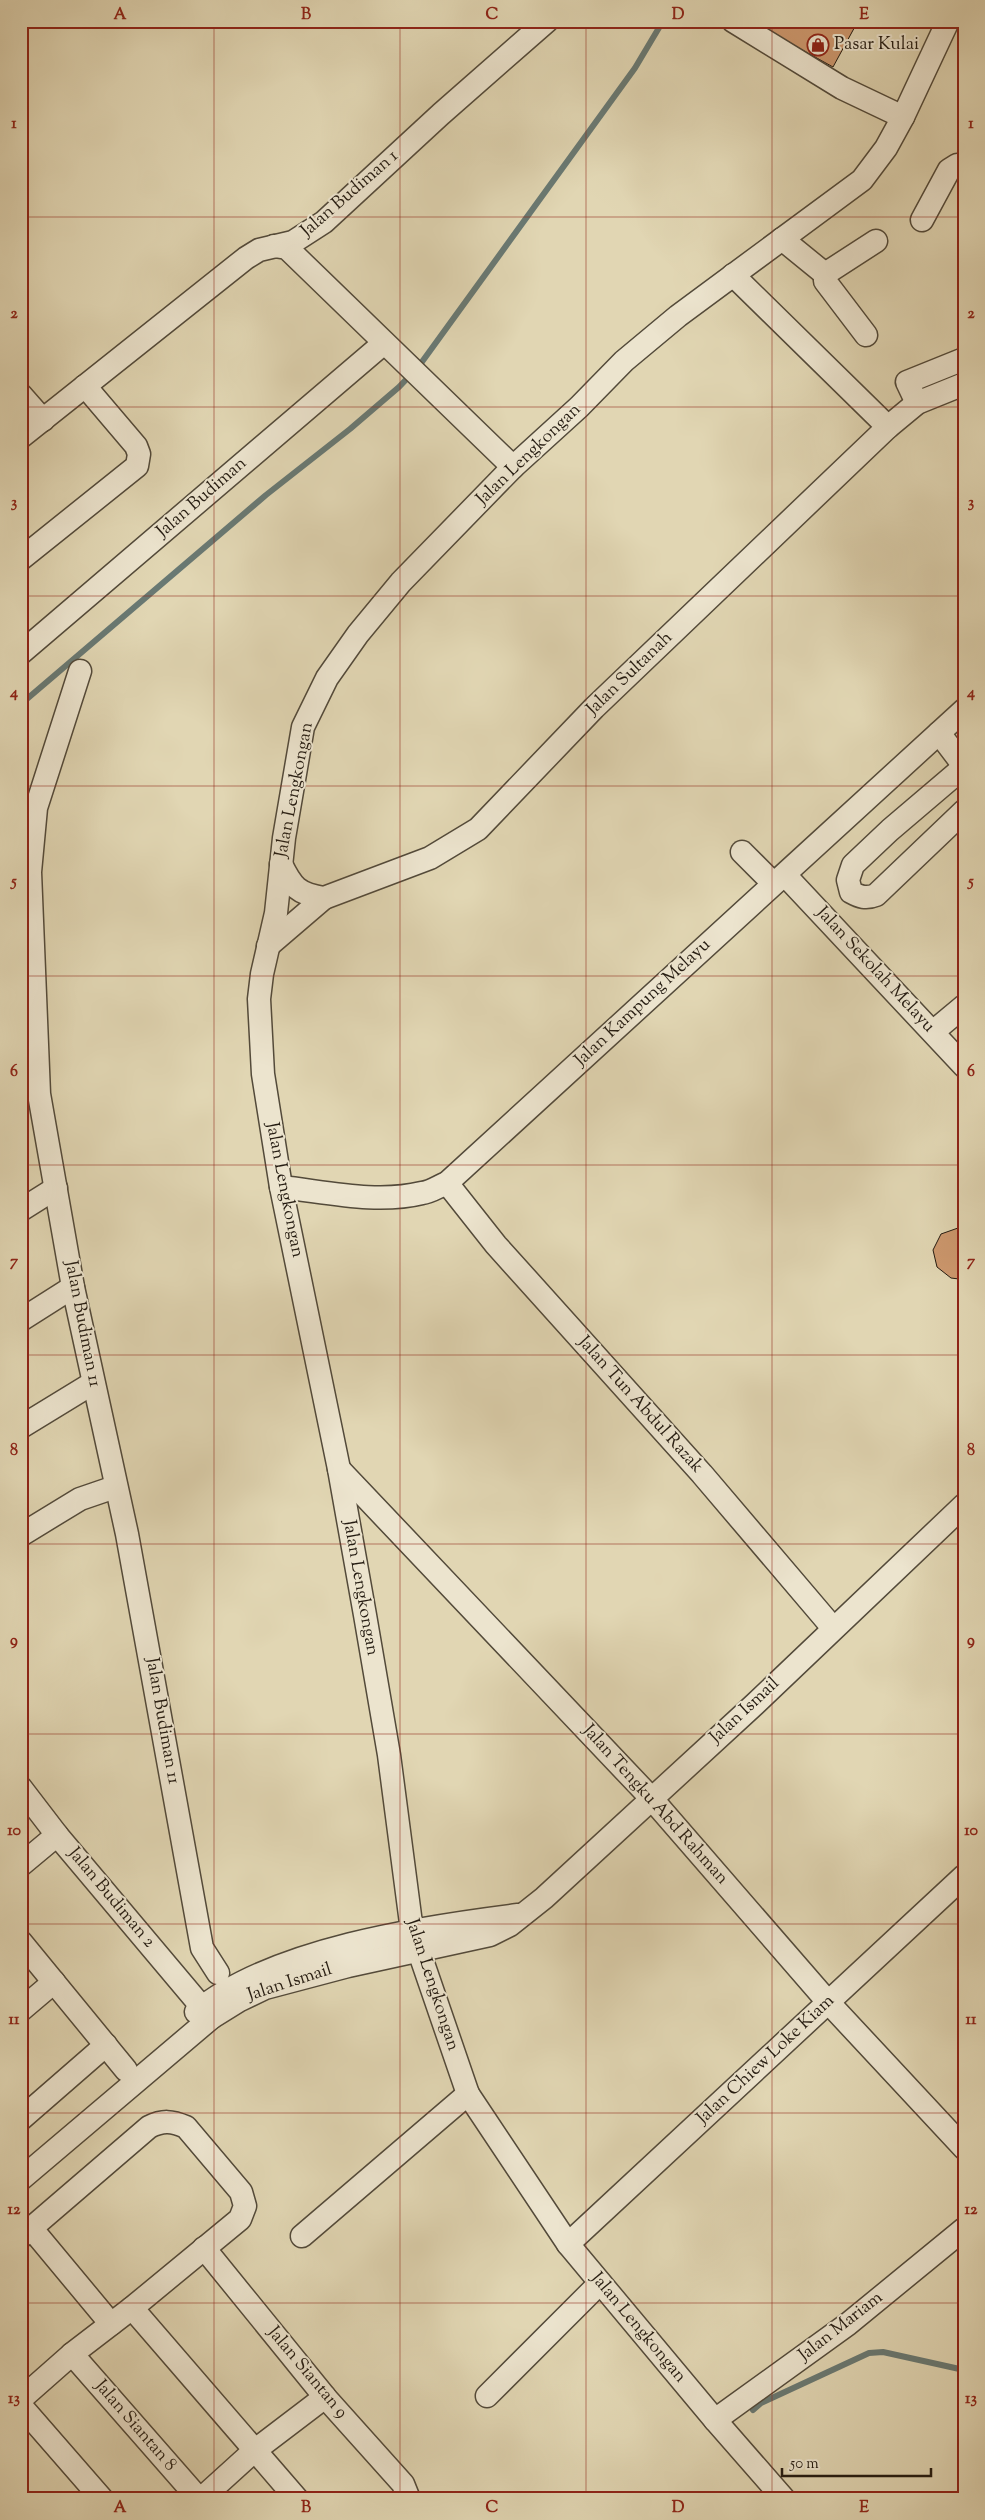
<svg xmlns="http://www.w3.org/2000/svg" width="985" height="2520" font-family="'Sorts Mill Goudy',serif">
	<style>
		.lines { fill: none; stroke-linecap: round; stroke-linejoin: round }
		.stream { stroke: #697973; stroke-width: 6 }
		.building { fill: #cd986e; stroke: #241b11 }
		.minor-casing { stroke: #534a3a; stroke-width: 25 }
		.minor { stroke: #ece4ce; stroke-width: 22 }
		.grid { fill: none; stroke: #8f2418; stroke-width: 1; stroke-opacity: 0.55 }
		.labels { text-anchor: middle; dominant-baseline: central; stroke-width: 4; stroke-linejoin: round; paint-order: stroke }
		.poi-label { font-size: 18px; fill: #241b11; stroke: #ece4ce; text-anchor: start }
		.street-label { font-size: 18px; fill: #241b11; stroke: #ece4ce }
		.neatline { fill: none; stroke: #8f2418; stroke-width: 2 }
		.grid-label { font-size: 16px; text-anchor: middle; font-weight: bold; fill: #8f2418 }
	</style>
	<rect width="100%" height="100%" fill="#e1d6b3"/>
	<filter id="stains"><feTurbulence type="fractalNoise" baseFrequency=".004" numOctaves="4"/><feColorMatrix values="0 0 0 0 .2 0 0 0 0 .09 0 0 0 0 .02 0 0 0 .5 -.17"/></filter>
	<radialGradient id="worn" r=".72"><stop offset=".6" stop-color="#630" stop-opacity="0"/><stop offset="1" stop-color="#630" stop-opacity=".3"/></radialGradient>
	<g class="lines">
		<g class="stream">
			<polyline points="21,704 266,495 350,429 399,387 419,366 635,68 663,21"/>
			<polyline points="21,960 21,965"/>
			<polyline points="753,2410 761,2403 869,2353 883,2352 964,2370"/>
		</g>
	</g>
	<g class="building">
		<polygon points="750,21 858,21 833,67"/>
		<polygon points="958,1228 964,1229 964,1278 959,1279 951,1278 937,1267 933,1250 941,1234"/>
	</g>
	<g class="lines">
		<g class="minor-casing">
			<g id="minor">
				<polyline points="733,21 842,88 903,117"/>
				<polyline points="922,220 949,170 957,165 964,165"/>
				<polyline points="782,239 825,274"/>
				<polyline points="274,246 287,248 513,467"/>
				<polyline points="733,275 888,427"/>
				<polyline points="866,335 825,281 825,274 876,241"/>
				<polyline points="21,395 43,420"/>
				<polyline points="917,403 907,382 964,359"/>
				<polyline points="21,437 246,258 259,250 293,242 324,222 441,114 547,21"/>
				<polyline points="21,559 137,466 139,454 136,446 85,386"/>
				<polyline points="21,653 384,343"/>
				<polyline points="80,671 36,808 30,872 39,1094 73,1287 127,1534 202,1948 218,1973"/>
				<polyline points="939,733 964,766"/>
				<path d="M964,767L890,830L853,865L848,880L851,892C860,897 866,899 876,895L964,811"/>
				<polyline points="742,852 773,883"/>
				<path d="M281,864C292,887 298,894 324,898L430,858L478,829L594,708L888,427L917,403L964,384"/>
				<polyline points="785,875 964,1066"/>
				<polyline points="268,946 324,898"/>
				<polyline points="934,1031 964,1006"/>
				<polyline points="447,1183 496,1245 702,1474 833,1628"/>
				<path d="M281,1187C327,1192 377,1204 422,1193C431,1192 439,1186 447,1183L964,710"/>
				<polyline points="21,1210 56,1188"/>
				<polyline points="21,1320 73,1287"/>
				<polyline points="21,1427 93,1383"/>
				<polyline points="339,1469 651,1798 828,2002 964,2148"/>
				<polyline points="21,1535 80,1499 115,1487"/>
				<polyline points="21,1788 57,1835 211,2018"/>
				<polyline points="21,1865 57,1835"/>
				<polyline points="21,1942 126,2070"/>
				<polyline points="21,2010 54,1982"/>
				<path d="M196,2012C272,1949 422,1927 518,1915"/>
				<polyline points="21,2119 106,2045"/>
				<polyline points="21,2179 211,2018 240,2000 265,1988 348,1966 490,1935 510,1925 544,1898 755,1704 964,1505"/>
				<polyline points="32,2229 111,2324"/>
				<polyline points="302,2236 468,2094"/>
				<path d="M21,2237L149,2127C163,2120 172,2121 186,2127L241,2192L245,2206L240,2219L132,2308L72,2354L21,2399"/>
				<polyline points="568,2244 964,1876"/>
				<polyline points="204,2248 325,2397 403,2484 409,2499"/>
				<polyline points="132,2308 297,2499"/>
				<polyline points="72,2354 199,2499"/>
				<polyline points="487,2396 600,2283"/>
				<polyline points="21,2406 102,2499"/>
				<polyline points="715,2420 848,2324 964,2229"/>
				<polyline points="201,2499 254,2451 325,2397"/>
				<polyline points="784,2499 715,2420 568,2244 468,2094 412,1931 389,1755 365,1615 339,1469 281,1187 263,1074 259,999 262,974 276,913 284,838 303,727 327,678 358,634 401,582 513,467 579,407 624,361 678,316 862,180 886,148 903,117 948,21"/>
			</g>
		</g>
		<use href="#minor" class="minor"/>
	</g>
	<path class="grid" d="M214,21V2499M400,21V2499M586,21V2499M772,21V2499M21,217H964M21,407H964M21,596H964M21,786H964M21,976H964M21,1165H964M21,1355H964M21,1544H964M21,1734H964M21,1924H964M21,2113H964M21,2303H964"/>
	<defs>
		<g id="shop-ring" transform="scale(1.125)"><circle r="9.5" fill="#ece4ce" stroke="#8f2418" stroke-width="1.5"/><path d="M-5-2.5h2.3a2.7 3.5 0 0 1 5.4 0H5L5.5 6h-11ZM-1.5-2.5h3a1.5 2.3 0 0 0-3 0Z" fill="#8f2418"/></g>
	</defs>
	<g fill-rule="evenodd">
		<use href="#shop-ring" x="818" y="45"/>
	</g>
	<g class="labels">
		<g class="poi-label">
			<text x="834" y="45">Pasar Kulai</text>
		</g>
		<g class="street-label">
			<text transform="translate(350 194) rotate(-41)">Jalan Budiman 1</text>
			<text transform="translate(529 455) rotate(-44)">Jalan Lengkongan</text>
			<text transform="translate(202 498) rotate(-41)">Jalan Budiman</text>
			<text transform="translate(630 674) rotate(-44)">Jalan Sultanah</text>
			<text transform="translate(295 790) rotate(-79)">Jalan Lengkongan</text>
			<text transform="translate(875 970) rotate(47)">Jalan Sekolah Melayu</text>
			<text transform="translate(643 1003) rotate(-43)">Jalan Kampung Melayu</text>
			<text transform="translate(284 1190) rotate(79)">Jalan Lengkongan</text>
			<text transform="translate(82 1324) rotate(79)">Jalan Budiman 11</text>
			<text transform="translate(640 1405) rotate(48)">Jalan Tun Abdul Razak</text>
			<text transform="translate(360 1588) rotate(80)">Jalan Lengkongan</text>
			<text transform="translate(745 1711) rotate(-43)">Jalan Ismail</text>
			<text transform="translate(162 1721) rotate(80)">Jalan Budiman 11</text>
			<text transform="translate(655 1805) rotate(48)">Jalan Tengku Abd Rahman</text>
			<text transform="translate(111 1898) rotate(50)">Jalan Budiman 2</text>
			<text transform="translate(290 1983) rotate(-18)">Jalan Ismail</text>
			<text transform="translate(432 1985) rotate(72)">Jalan Lengkongan</text>
			<text transform="translate(766 2060) rotate(-43)">Jalan Chiew Loke Kiam</text>
			<text transform="translate(841 2327) rotate(-38)">Jalan Mariam</text>
			<text transform="translate(638 2328) rotate(50)">Jalan Lengkongan</text>
			<text transform="translate(307 2373) rotate(50)">Jalan Siantan 9</text>
			<text transform="translate(135 2426) rotate(49)">Jalan Siantan 8</text>
		</g>
	</g>
	<rect width="985" height="2520" fill="none" stroke="#e1d6b3" stroke-width="55"/>
	<path d="M782 2468v8h149v-8" fill="none" stroke="#241b11" stroke-width="2.5"/>
	<text x="790" y="2468" font-size="15" fill="#241b11" stroke="#ece4ce" stroke-width="4" paint-order="stroke">50 m</text>
	<rect x="28" y="28" width="930" height="2464" class="neatline"/>
	<g class="grid-label">
		<text x="120" y="19">A</text>
		<text x="306" y="19">B</text>
		<text x="492" y="19">C</text>
		<text x="678" y="19">D</text>
		<text x="864" y="19">E</text>
		<text x="14" y="128">1</text>
		<text x="971" y="128">1</text>
		<text x="14" y="318">2</text>
		<text x="971" y="318">2</text>
		<text x="14" y="507">3</text>
		<text x="971" y="507">3</text>
		<text x="14" y="697">4</text>
		<text x="971" y="697">4</text>
		<text x="14" y="886">5</text>
		<text x="971" y="886">5</text>
		<text x="14" y="1076">6</text>
		<text x="971" y="1076">6</text>
		<text x="14" y="1266">7</text>
		<text x="971" y="1266">7</text>
		<text x="14" y="1455">8</text>
		<text x="971" y="1455">8</text>
		<text x="14" y="1645">9</text>
		<text x="971" y="1645">9</text>
		<text x="14" y="1835">10</text>
		<text x="971" y="1835">10</text>
		<text x="14" y="2024">11</text>
		<text x="971" y="2024">11</text>
		<text x="14" y="2214">12</text>
		<text x="971" y="2214">12</text>
		<text x="14" y="2403">13</text>
		<text x="971" y="2403">13</text>
		<text x="120" y="2512">A</text>
		<text x="306" y="2512">B</text>
		<text x="492" y="2512">C</text>
		<text x="678" y="2512">D</text>
		<text x="864" y="2512">E</text>
	</g>
	<rect width="100%" height="100%" filter="url(#stains)"/>
	<rect width="100%" height="100%" fill="url(#worn)"/>
</svg>
